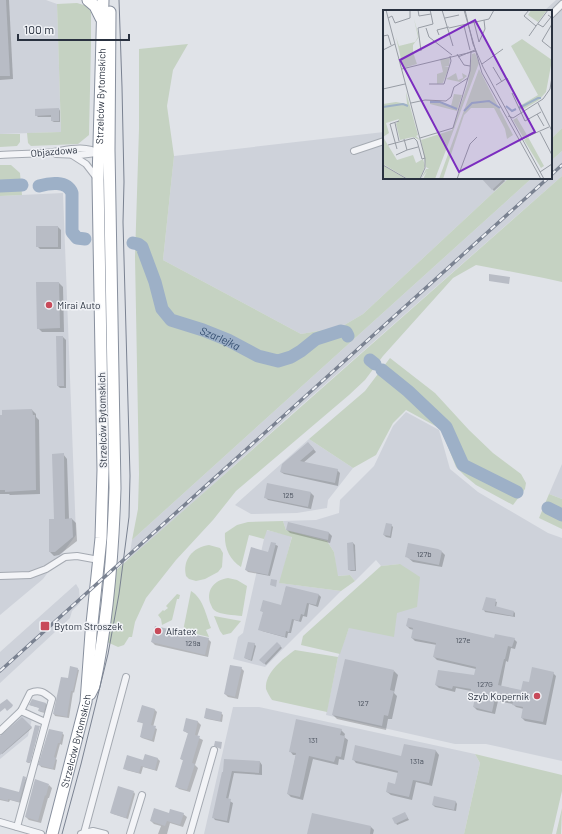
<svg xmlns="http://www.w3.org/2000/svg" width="562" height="834" font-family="Barlow,sans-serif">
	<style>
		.built { fill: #ced2da }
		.green { fill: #c5d2c2 }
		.shadow { fill: #0003 }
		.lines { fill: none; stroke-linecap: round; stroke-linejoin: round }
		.river { stroke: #9db0c7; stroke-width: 13 }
		.building { fill: #b8bcc5 }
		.street-casing { stroke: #a5aab2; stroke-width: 8 }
		.highway-casing { stroke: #88909e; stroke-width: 13 }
		.street { stroke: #f3f4f7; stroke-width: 6 }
		.highway { stroke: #fff; stroke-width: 11 }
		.tram { stroke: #7a8291; stroke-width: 1 }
		.rail-casing { stroke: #7a8291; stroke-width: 3.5 }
		.rail { stroke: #f0f2f6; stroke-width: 2; stroke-dasharray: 6; stroke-linecap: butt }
		.poi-dot { fill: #c84a5a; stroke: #f0f2f6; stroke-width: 1.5 }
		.labels { text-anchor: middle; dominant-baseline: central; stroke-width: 3; stroke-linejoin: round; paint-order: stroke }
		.number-label { font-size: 8px; fill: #4d5460 }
		.street-label { font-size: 10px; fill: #29313f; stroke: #f0f2f6 }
		.poi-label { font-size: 10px; fill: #29313f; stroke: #f0f2f6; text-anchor: start }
		.water-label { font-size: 11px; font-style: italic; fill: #354f71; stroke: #f0f2f6 }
		.inset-river { fill: none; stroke: #9db0c7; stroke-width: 2 }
		.inset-road { fill: none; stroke: #979ca4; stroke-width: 1 }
		.view { fill: #7b2cbf; fill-opacity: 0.15; stroke: #7b2cbf; stroke-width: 2 }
		.inset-edge { fill: none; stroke: #29313f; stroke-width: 2 }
	</style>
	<rect width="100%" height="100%" fill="#e0e3e8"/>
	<g class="built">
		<polygon points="0,0 46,0 57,4 61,132 0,134"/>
		<polygon points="556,0 562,0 562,128 551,139 551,11 544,11"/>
		<polygon points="384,132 384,178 509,178 363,314 341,327 301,334 163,260 174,156"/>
		<polygon points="562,151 562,176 295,411 129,560 132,540 532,178 551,178 551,161"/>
		<polygon points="63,193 76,535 43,579 0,615 0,196"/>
		<polygon points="406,412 439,430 450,469 478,492 548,533 562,538 562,761 486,744 455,744 326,715 338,657 349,628 400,564 381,566 376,560 355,581 350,575 337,576 334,552 327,541 286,530 283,521 316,520 339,513 340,500 374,466 393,426"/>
		<polygon points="309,439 353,468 328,500 327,508 297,513 251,514 235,505"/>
		<polygon points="562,464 562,499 549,494"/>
		<polygon points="266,530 292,536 280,583 341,591 265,667 233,659 238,637 243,633"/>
		<polygon points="76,584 79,589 80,603 72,611 70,618 0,683 0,652"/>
		<polygon points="233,707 259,707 475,754 480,763 464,834 204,834"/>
		<polygon points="21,713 32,719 28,736 0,759 0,732"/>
	</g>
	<g class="green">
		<polygon points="77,3 87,6 91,12 91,45 89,135 78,144 31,146 28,143 27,133 61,132 57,4"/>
		<polygon points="188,44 173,70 167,106 174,156 163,260 301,334 341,327 363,314 509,178 532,178 132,540 138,509 139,474 135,257 139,129 139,49"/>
		<polygon points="562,128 562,151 551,161 551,139"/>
		<polygon points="0,134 20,134 20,142 17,146 0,147"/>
		<polygon points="0,165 11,165 20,173 22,195 0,196"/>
		<polygon points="562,176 562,282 544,278 476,265 453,278 383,356 365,380 349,395 236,491 213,520 176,560 146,598 135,622 132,637 129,637 124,645 118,647 107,642 114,572"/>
		<polygon points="390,358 435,393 469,430 493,453 521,474 526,483 525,489 513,505 476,485 465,476 456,467 441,429 406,410 393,423 376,455 353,468 309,439 365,391"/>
		<polygon points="549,494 562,499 562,529 539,518"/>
		<path d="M283,521L286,530L327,541L334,552L338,576L350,575L355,581L341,591L279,583L292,537L267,530L264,539L249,535L241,567C229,559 224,547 225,533L237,525L248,522Z"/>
		<path d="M209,545L220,548L223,553L222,567L218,572L205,579L196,581L189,579L186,576C182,560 193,547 209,545Z"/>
		<polygon points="400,564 420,577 417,607 397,613 394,637 349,628 340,654 301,645 303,636 381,566"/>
		<path d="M228,578L237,580L247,586L242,616C234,615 220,615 214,610C212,608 212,607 211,605C205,591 214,580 228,578Z"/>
		<path d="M191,591C203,598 206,615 211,628L206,630L209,637L183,631Z"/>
		<polygon points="177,594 180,595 179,599 177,599 172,620 162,625 161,619 158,615 163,610 164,611 168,608 166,606"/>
		<polygon points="214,616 241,621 231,633 223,635 220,631"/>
		<path d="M295,650L338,657L327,712L272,700C270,697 267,692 266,689C264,673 284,658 295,650Z"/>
		<polygon points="475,754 562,775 562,791 552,834 464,834 480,763"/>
		<polygon points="562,808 561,834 556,834"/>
	</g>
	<g class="shadow">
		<polygon points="0,0 9,0 13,79 0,80"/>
		<polygon points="59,109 60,111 60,122 54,122 52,121 52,117 38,117 36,115"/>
		<polygon points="485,178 503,178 505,181 494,191 484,179"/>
		<polygon points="58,227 61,230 61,249 40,249 37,246"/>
		<polygon points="59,283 63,287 64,332 42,332 38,328"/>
		<polygon points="63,337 66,340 66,388 60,388 58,386"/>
		<polygon points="32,410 36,414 36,417 39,420 40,494 10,495 9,494 0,494 0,416"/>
		<polygon points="311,446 316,452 303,463 337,470 340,473 338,486 284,474 281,472"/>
		<polygon points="63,454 67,459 69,519 72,519 76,523 77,541 59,555 54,556 50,552"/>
		<polygon points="268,484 311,493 314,496 311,509 268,500 265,497"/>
		<polygon points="289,523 329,533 332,536 330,543 290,533 287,530"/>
		<polygon points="391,525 393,527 391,538 386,537 384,535"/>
		<polygon points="272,543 278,546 270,576 248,572 246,570 269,553"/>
		<polygon points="353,543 355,545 356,571 351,571 349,570"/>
		<polygon points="442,552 445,555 442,567 413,562 406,556"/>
		<polygon points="286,587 319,595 321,597 318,607 309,604 307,617 303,616 301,622 294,620 291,633 288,633 287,638 262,631 259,629 264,613 262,611 282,606"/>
		<polygon points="487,598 497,602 496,607 514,612 515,613 515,617 485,612 484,610"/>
		<polygon points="407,626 495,639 514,639 517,642 515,649 511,648 508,662 506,661 501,687 522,691 529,684 553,673 556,676 546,725 525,721 522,718 524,709 516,707 513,704 498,701 495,714 477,710 474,707 476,696 471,693 471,691 456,688 455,692 439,688 436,685 475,677 476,669 437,660 434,657 437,645 415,641 412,638 414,630 410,629"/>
		<polygon points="208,639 211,642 208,657 155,645 152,642"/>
		<polygon points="277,643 282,648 266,665 261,660"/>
		<polygon points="254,644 256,646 252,661 247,659 245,658"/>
		<polygon points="241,668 244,671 238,699 228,697 225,694"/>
		<polygon points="77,669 79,670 74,693 73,692 69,718 55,716 54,714 68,680"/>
		<polygon points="394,671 398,675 394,693 397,696 392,719 388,719 386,730 337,719 333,715"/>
		<polygon points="46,704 48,705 45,713 41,712 39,711 40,708 30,705"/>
		<polygon points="142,707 155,710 157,712 153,727 157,729 154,742 142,738 141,737 144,724 138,721"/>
		<polygon points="221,713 223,715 222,722 207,719 205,718"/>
		<polygon points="22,718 32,728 2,754 0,752 0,738"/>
		<polygon points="187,719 198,722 201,725 197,737 203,740 195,765 198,768 190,792 179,789 176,786 184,761 181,759 189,734 184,731"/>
		<polygon points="39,727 30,763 28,763 27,762"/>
		<polygon points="341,730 345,734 344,737 348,740 344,760 339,759 338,765 313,759 303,800 291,797 288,794 296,755 293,755 290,751"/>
		<polygon points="62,733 64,735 62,745 60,744 56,759 57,760 55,770 41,767 40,765"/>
		<polygon points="405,745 436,751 439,755 432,786 416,782 412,800 391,795 387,792 396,785 398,773 356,763 353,759 402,757"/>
		<polygon points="145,755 158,759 160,761 157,771 143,767 141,774 126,770 125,768 144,761"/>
		<polygon points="225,761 260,762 262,765 262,775 234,773 228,800 233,803 229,823 215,820 213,817 224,774"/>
		<polygon points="26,778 27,779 21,803 10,800 9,802 0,800 0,788 19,793"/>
		<polygon points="49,785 52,788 49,798 48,798 41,823 29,820 26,817"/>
		<polygon points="134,792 135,794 128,819 113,814 111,813"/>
		<polygon points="456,802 457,804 456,811 435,807 433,805"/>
		<polygon points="183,814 187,817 183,827 170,823 167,834 158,834 161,826 154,824 151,821"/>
		<polygon points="406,815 409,820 397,825 396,823"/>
		<polygon points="371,827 374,830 373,834 308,834"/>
	</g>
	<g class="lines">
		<g class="river">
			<polyline points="0,186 22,185"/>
			<path d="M39,186C49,183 67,180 72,193V232L77,238L85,239"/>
			<path id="s1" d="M133,243L138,244L142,247L155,282L162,309L171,320L203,330L228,340L258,356L278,361L291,357L301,351L316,339L341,331L346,332L348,336"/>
			<polyline points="370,360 375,364"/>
			<polyline points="382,370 408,391 446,427 463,465 517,492"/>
			<polyline points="548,508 562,515"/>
		</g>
	</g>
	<g class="building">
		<polygon points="0,0 6,0 10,76 0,76"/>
		<polygon points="59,108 59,121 51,121 51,115 35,116 35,109"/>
		<polygon points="481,178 505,178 492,190"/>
		<rect x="36" y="226" width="22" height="21"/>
		<polygon points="489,274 510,277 509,284 489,281"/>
		<polygon points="36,282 59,282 60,328 37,329"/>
		<polygon points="56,336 63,336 64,386 57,386"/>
		<polygon points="32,409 33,415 35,415 36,490 5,492 5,490 0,490 0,415 2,415 2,410"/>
		<polygon points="308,442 314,449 300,461 338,469 335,483 280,472 282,464"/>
		<polygon points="64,453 65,519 72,518 73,537 55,552 49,552 49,519 54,519 52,454"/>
		<polygon points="267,483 311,492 308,507 264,498"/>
		<polygon points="288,522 329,532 328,540 286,530"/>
		<polygon points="386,523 392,524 390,536 383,535"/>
		<polygon points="271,542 276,543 268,575 245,570 251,547 268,552"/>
		<polygon points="353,542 355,570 348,570 347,543"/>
		<polygon points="408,543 438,549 442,551 439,565 409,559 409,558 405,557"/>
		<polygon points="271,579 277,580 276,587 270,585"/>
		<polygon points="286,586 319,594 316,605 307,603 304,615 301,614 299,621 292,619 289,632 286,631 285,637 258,630 263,612 260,611 263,600 281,605"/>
		<polygon points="486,597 496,599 495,606 514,611 513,616 482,610"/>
		<polygon points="408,618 494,638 495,634 515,638 512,647 508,646 505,659 504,659 498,685 521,690 523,681 529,682 532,667 554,672 543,722 521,718 523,707 512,705 513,702 495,698 492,712 473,707 476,694 470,693 471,689 453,686 452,689 435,685 438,670 474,675 476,667 433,657 436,643 411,638 413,628 406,626"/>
		<polygon points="155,626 209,638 205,655 151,642"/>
		<polygon points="248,642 255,643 251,660 244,658"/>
		<polygon points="277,642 281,646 264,664 259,660"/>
		<polygon points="345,659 394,670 390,690 394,691 388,716 384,715 382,726 332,715"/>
		<polygon points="230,665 242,667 235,697 224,694"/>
		<polygon points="70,666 78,668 73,691 71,691 67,717 53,714 61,677 68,678"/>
		<polygon points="7,699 13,705 12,707 7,711 5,708 0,712 0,704"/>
		<polygon points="32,699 46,703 44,712 38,711 39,708 29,705"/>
		<polygon points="142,705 155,709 151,725 156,726 152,740 140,737 143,723 137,722"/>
		<polygon points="206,708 222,712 220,721 204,718"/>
		<polygon points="22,717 32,727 0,755 0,736"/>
		<polygon points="186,718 198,721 195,735 200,736 192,763 195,764 187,790 175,787 183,760 180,759 188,733 183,731"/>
		<polygon points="296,719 342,729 340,735 345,736 341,757 336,756 334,762 309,756 300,797 287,794 296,753 289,752"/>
		<polygon points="35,725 40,726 30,763 26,762"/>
		<polygon points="49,729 63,732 60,743 58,743 54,757 56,758 53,769 38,765"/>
		<polygon points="215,741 222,742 221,749 214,746"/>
		<polygon points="404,744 436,750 429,783 413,780 409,797 386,792 388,782 395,784 398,771 352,760 355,745 401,756"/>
		<polygon points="145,754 158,758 155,770 141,766 139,773 123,769 127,755 143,760"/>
		<polygon points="224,759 260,761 259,773 232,771 226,798 231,799 227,821 212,818 222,772 223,772"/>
		<polygon points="23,776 26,777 19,802 8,799 8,801 0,799 0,787 19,792"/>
		<polygon points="35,779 49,784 46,796 45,795 38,821 25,817"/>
		<polygon points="118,786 134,791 126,818 110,813"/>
		<polygon points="434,796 456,801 454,810 432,805"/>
		<polygon points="154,808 169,813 170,809 184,813 180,825 167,821 165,826 150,821"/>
		<polygon points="405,812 408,818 395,824 392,818"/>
		<polygon points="312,813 371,826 370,834 307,834"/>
	</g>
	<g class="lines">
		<g class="street-casing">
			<g id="street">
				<polyline points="551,15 562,4"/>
				<polyline points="354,151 384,141"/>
				<polyline points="56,154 80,155 96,153"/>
				<path d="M0,155C15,154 29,154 44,153C62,152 83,143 100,154"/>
				<polyline points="72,155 86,164 96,177"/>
				<polyline points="0,576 30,575 46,569 65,557 77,556 99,560"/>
				<polyline points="21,711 45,722"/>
				<path d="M0,731L21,711L30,693C39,689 44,692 52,699L17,827"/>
				<polyline points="0,822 41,834"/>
				<polyline points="84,833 126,677"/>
				<polyline points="81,834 93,831 105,834"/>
				<polyline points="130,834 142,795"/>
				<polyline points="190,834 214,750"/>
			</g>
		</g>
		<g class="highway-casing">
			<g id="highway">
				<polyline points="88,0 95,6 101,18"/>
				<path d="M90,694L94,686C108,621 113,555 115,488L109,150L110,12"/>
				<path id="s2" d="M52,834L86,702L91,633L101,538L103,470L98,180L103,0"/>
			</g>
		</g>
		<use href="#street" class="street"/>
		<use href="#highway" class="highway"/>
		<polyline class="tram" points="62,834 81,764 108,654 119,594 129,517 130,476 123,222 124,182 122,87 119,0"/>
		<g class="rail-casing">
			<g id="rail">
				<polyline points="551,175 562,165"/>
				<polyline points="0,671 548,178"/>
			</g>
		</g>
		<use href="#rail" class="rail"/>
	</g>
	<g class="poi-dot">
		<circle cx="49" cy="305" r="4"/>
		<rect x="40" y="621" width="10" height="10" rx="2"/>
		<circle cx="158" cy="631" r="4"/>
		<circle cx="537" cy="696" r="4"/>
	</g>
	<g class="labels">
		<g class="number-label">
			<text x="288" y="495">125</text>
			<text x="424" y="554">127b</text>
			<text x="463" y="640">127e</text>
			<text x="193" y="643">129a</text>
			<text x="485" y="684">127G</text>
			<text x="363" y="703">127</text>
			<text x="313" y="740">131</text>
			<text x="417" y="761">131a</text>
		</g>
		<g class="street-label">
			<text stroke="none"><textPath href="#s2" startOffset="743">Strzelców Bytomskich</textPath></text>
			<text transform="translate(54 151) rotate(-5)">Objazdowa</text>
			<text transform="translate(102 420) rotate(-91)">Strzelców Bytomskich</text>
			<text stroke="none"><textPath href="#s2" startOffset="96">Strzelców Bytomskich</textPath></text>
		</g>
		<g class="poi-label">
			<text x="57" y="305">Mirai Auto</text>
			<text x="54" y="626">Bytom Stroszek</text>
			<text x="166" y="631">Alfatex</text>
			<text x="529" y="696" text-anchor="end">Szyb Kopernik</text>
		</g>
		<g class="water-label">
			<text stroke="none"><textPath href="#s1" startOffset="142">Szarlejka</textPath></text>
		</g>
	</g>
	<g transform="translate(383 10)">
		<rect width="169" height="169" fill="#e0e3e8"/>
		<path d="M148,0H164L155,12L145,5ZM31,9L36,27L30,35V42L34,54L20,58L13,27L16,36L32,32L35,27ZM139,29L169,50L163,82L156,90L139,100L135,97L155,85L128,36ZM92,43L96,53L52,169H40L44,161L38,169L43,159H46L43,157L38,130L69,120L85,73L89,44ZM67,48L66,56L61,57H66L60,73L54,74V64L60,62L57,49ZM96,59L130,125L124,129L122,119L111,98H88L81,105L60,169H56ZM73,63L75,70L80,68L79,63L84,66L77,72L63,69ZM23,82L35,125L33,126L37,130L30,127L17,130L13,114L16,109L3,113L6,123L0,127L14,150L30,145L33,153L40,149L42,156L37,169H25L0,154V94L13,92L24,94ZM71,84L79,85L74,101L47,94V90L68,96ZM138,105L134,108L144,125L140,127L130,110ZM145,127L161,156L158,158L141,130ZM0,155L23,169H0Z" fill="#c5d2c2"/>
		<path class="inset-river" d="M47,92H57L74,99M123,96L129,101L133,99M0,97L20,94L25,96M136,98L155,88H158M81,101L89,93L106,91L117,98"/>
		<path class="inset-road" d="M3,0L42,148V158L37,169M35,0L36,6L48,4L47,0M59,0L70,36M81,0L99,63L158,169M82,0L90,34L100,57L161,169M146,0L141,6L153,16L165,0M5,8L9,6L12,13L27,8V0M62,8L76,5M91,12L96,32L102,19L101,10M155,14L160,17L168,7L165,5M169,14L159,31L169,39M81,16L87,40M43,18L46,27L69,45M66,18L106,9L111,0M56,25L54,20L66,17M0,26L5,25L8,35M146,26L153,16M0,40L12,34M38,41L35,18L50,14L48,4M74,44L81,55L87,56M75,47L92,40M99,54L120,39M110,57L119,72M19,59L93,41M46,74H61L68,51L67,46M113,75L124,68L128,76M0,79L22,74M129,83L142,111L158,102M28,93L42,90L63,91L68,87L71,77L85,68M155,93L169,121M154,104L161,116M125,106L130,108L160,89L167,79L169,67M12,113L16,131M157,122L169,145M37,128L70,118L87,61L88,41M141,128L166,117M21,129L24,140L35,137M5,135L31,128L34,131L39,149L42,148M14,139L7,114L16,111M13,145L24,140M0,155L24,169M157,162L169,154M74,169L87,134L94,127"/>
		<path class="view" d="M92,10L152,122L76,162L17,50Z"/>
		<rect width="169" height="169" class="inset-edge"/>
	</g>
	<path d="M18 34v6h111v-6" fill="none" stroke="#29313f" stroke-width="2"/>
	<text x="24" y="34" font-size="12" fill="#29313f" stroke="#f0f2f6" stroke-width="3" paint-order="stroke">100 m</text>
</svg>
